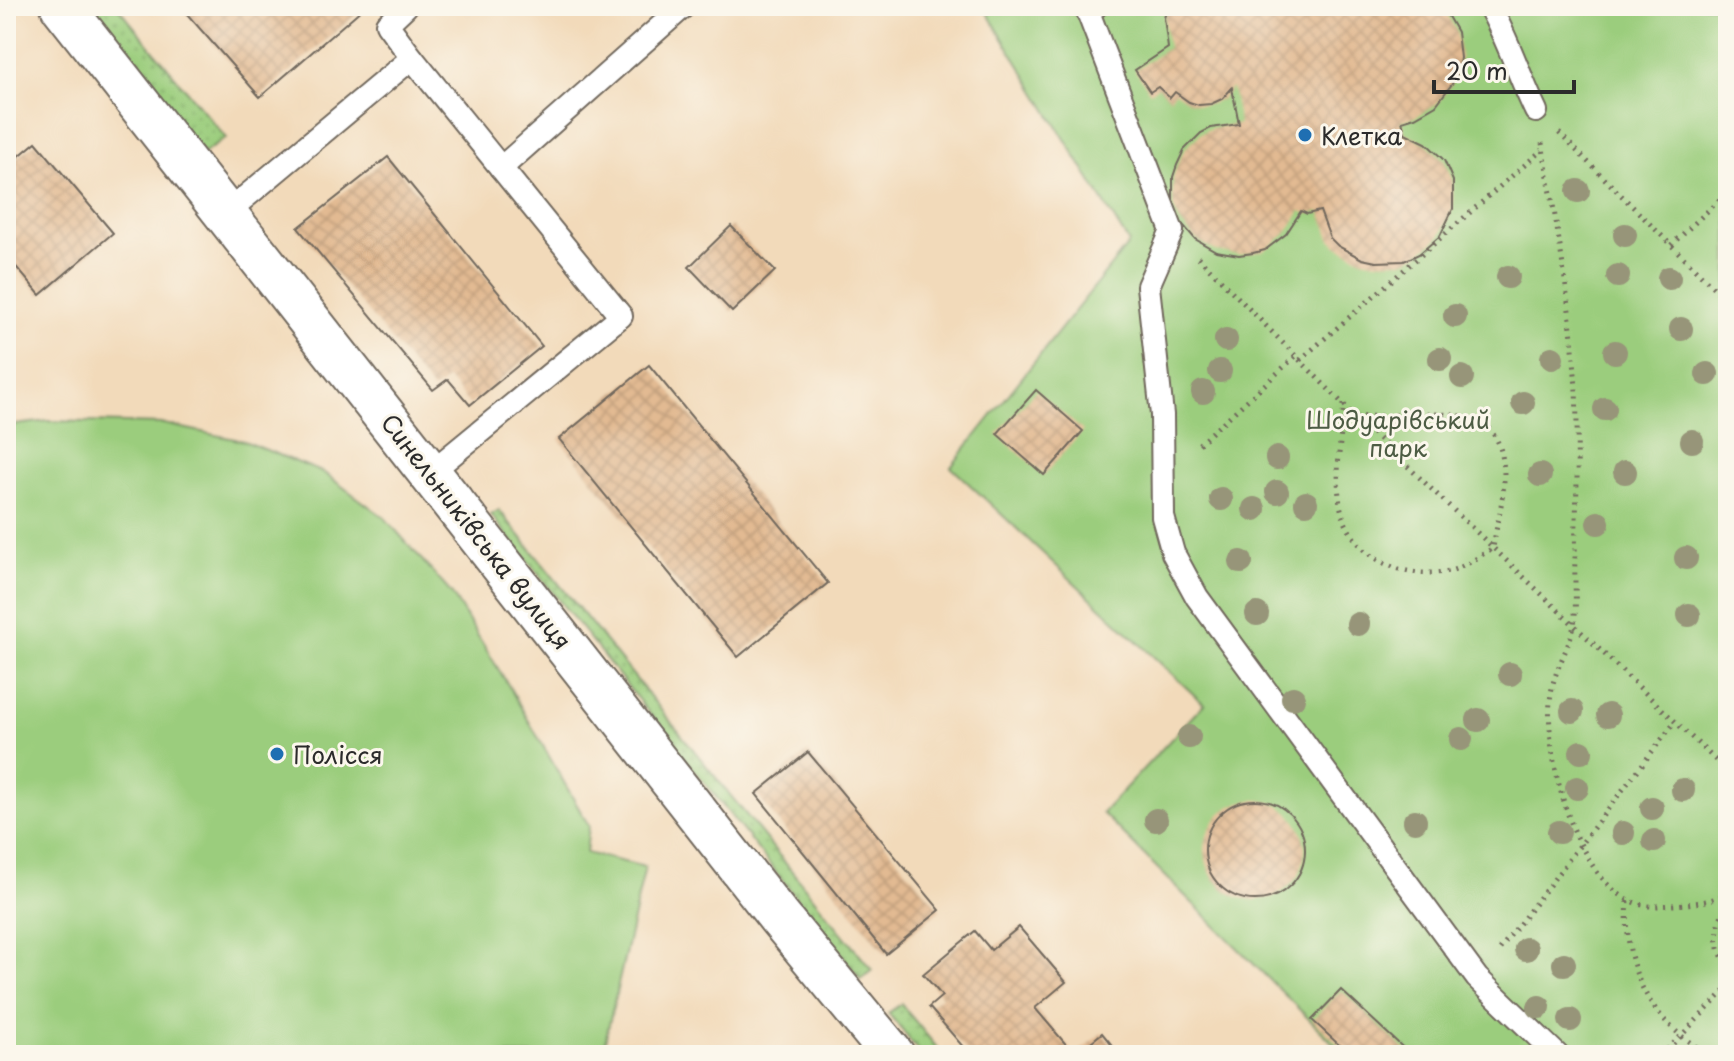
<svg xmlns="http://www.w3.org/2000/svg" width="1734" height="1061" font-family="'Playpen Sans',sans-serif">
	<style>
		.grass { fill: url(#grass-dots); stroke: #637c54; stroke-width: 2 }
		.green { fill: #9bcd7d; stroke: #637c54; stroke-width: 2 }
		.building { fill: url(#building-cross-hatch) }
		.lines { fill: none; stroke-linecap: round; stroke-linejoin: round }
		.service-casing { stroke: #71685d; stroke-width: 26 }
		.minor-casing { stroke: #71685d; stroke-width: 46 }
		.path { stroke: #71685d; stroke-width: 5; stroke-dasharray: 2 6; stroke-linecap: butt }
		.service { stroke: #fff; stroke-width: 22 }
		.minor { stroke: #fff; stroke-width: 42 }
		.tree { fill: #979579 }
		.poi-dot { fill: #1f6fb2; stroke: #fbf7ec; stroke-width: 3 }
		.labels { text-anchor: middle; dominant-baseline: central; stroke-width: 6; stroke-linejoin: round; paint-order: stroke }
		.poi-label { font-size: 24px; fill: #2b2b2b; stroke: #fbf7ec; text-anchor: start }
		.park-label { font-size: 24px; fill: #4d5c44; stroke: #fbf7ec }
		.street-label { font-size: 24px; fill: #2b2b2b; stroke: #fbf7ec }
	</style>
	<defs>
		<pattern id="grass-dots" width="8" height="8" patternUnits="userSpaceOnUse" patternTransform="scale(2)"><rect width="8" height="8" fill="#9bcd7d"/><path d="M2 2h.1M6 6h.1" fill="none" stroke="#86b06c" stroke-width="1.8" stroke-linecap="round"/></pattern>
		<pattern id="building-cross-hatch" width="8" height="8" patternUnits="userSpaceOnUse" patternTransform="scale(2)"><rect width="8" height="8" fill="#e2ba92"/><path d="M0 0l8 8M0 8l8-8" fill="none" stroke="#c2a07e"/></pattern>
	</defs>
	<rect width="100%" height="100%" fill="#fbf7ec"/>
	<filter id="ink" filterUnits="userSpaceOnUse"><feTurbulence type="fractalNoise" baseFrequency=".0125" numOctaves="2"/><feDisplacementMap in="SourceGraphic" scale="16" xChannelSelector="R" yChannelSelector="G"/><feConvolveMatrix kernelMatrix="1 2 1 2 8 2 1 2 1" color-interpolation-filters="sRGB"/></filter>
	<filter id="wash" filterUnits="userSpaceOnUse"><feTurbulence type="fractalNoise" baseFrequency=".006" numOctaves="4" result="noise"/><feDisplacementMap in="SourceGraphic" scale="32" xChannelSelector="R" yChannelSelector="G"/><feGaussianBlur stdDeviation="1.8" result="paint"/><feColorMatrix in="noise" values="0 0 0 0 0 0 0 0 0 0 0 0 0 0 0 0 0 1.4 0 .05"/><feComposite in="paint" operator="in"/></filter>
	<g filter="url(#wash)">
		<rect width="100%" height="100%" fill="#f2daba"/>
		<g class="grass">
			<polygon points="86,6 117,6 226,138 203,154"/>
			<polygon points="499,510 872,970 861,979 491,515"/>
			<polygon points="901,1004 943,1055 922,1055 888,1013"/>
		</g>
		<g class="green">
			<polygon points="983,6 1728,6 1728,1055 1345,1055 1102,813 1204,704 951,467 1129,243"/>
			<polygon points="49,421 164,424 244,441 324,473 385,518 452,594 507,683 589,826 586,853 645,867 602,1055 6,1055 6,426"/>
		</g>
		<g id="blocks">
			<g class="building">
				<polygon points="180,6 359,6 362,9 260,97"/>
				<polygon points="1168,6 1330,6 1327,15 1333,6 1442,6 1457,32 1460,58 1458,72 1452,84 1436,105 1415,117 1402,121 1405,133 1426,143 1444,160 1453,181 1453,209 1440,236 1419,254 1404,261 1376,262 1362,259 1338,246 1330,238 1320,211 1307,214 1301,211 1286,234 1265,250 1253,253 1239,255 1216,251 1195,239 1178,219 1173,206 1173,177 1177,165 1184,150 1201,133 1211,128 1239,124 1232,88 1222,99 1211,104 1199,105 1189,102 1175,92 1170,98 1158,87 1150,92 1135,70 1168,48 1164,18"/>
				<polygon points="36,142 113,233 40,295 6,255 6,167"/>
				<polygon points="388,157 542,346 470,405 448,379 433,390 298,228"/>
				<polygon points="731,226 775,271 732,312 689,267"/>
				<polygon points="649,365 828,583 738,657 559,439"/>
				<polygon points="1036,390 1083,431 1044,475 997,434"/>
				<polygon points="808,752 940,910 886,954 756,794"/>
				<circle cx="1255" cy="850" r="50"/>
				<polygon points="1019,927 1066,982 1035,1008 1075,1055 1102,1033 1120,1055 970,1055 929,1007 942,996 923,974 975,931 991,950"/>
				<polygon points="1341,990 1411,1055 1350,1055 1312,1020"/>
			</g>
		</g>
	</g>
	<g filter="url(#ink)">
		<use href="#blocks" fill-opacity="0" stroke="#71685d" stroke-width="2"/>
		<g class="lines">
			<g class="service-casing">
				<g id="service">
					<polyline points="1096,6 1088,12 1172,231 1148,286 1162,415 1163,517 1173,553 1197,597 1477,978 1557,1055"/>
					<path d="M1489,6C1508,39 1519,76 1536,111"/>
					<polyline points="412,58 621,316 431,472"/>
					<polyline points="501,168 684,6"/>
					<polyline points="225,214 412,58 387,24 406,6"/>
				</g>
			</g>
			<g class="minor-casing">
				<polyline id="minor" points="62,6 778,916 893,1055"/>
			</g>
			<g class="path">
				<polyline points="1559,133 1728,302"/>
				<path d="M1542,143C1559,237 1576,330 1577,425C1578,470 1576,514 1575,558C1574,580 1577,604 1574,625C1569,649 1554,670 1551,694C1541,752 1580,912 1658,906C1680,904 1709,905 1728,892"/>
				<polyline points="1671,245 1728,192"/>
				<polyline points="1198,257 1356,417 1728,772"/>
				<polyline points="1300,360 1542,150"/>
				<path d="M1344,404C1341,437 1335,471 1340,504C1349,555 1399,581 1449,571C1464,568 1479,556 1493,548C1496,527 1503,503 1504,481C1505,418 1472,413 1419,414C1398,415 1378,416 1357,417"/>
				<polyline points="1199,444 1296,356"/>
				<path d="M1628,901C1622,969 1650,1022 1710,1055"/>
				<path d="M1728,901C1716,925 1712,944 1728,966"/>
				<polyline points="1500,949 1675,722"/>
				<polyline points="1662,1055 1728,988"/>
			</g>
			<use href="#service" class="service"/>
			<use href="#minor" class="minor"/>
		</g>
		<g class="tree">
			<circle cx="1578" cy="191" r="12"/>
			<circle cx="1625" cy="235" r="12"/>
			<circle cx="1618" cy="276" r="12"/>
			<circle cx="1508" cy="277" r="12"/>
			<circle cx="1669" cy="278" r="12"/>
			<circle cx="1455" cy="316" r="12"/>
			<circle cx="1681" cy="329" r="12"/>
			<circle cx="1226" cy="340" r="12"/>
			<circle cx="1615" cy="352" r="12"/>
			<circle cx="1552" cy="358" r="12"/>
			<circle cx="1440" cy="359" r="12"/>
			<circle cx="1220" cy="371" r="12"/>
			<circle cx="1707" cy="374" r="12"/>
			<circle cx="1462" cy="377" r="12"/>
			<circle cx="1203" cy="392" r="12"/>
			<circle cx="1523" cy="403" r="12"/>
			<circle cx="1605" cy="409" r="12"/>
			<circle cx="1692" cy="441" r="12"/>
			<circle cx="1277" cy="458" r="12"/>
			<circle cx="1625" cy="472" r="12"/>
			<circle cx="1540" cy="475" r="12"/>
			<circle cx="1277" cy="492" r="12"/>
			<circle cx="1221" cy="499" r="12"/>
			<circle cx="1306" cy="503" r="12"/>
			<circle cx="1254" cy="509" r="12"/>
			<circle cx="1598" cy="523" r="12"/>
			<circle cx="1686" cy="558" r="12"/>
			<circle cx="1241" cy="562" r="12"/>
			<circle cx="1257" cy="614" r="12"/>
			<circle cx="1689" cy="615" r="12"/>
			<circle cx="1358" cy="624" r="12"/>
			<circle cx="1510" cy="674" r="12"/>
			<circle cx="1293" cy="698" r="12"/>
			<circle cx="1572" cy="711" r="12"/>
			<circle cx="1608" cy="715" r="12"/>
			<circle cx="1478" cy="720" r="12"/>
			<circle cx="1189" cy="737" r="12"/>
			<circle cx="1461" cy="739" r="12"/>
			<circle cx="1581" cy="752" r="12"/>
			<circle cx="1577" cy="788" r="12"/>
			<circle cx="1683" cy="790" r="12"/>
			<circle cx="1652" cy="808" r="12"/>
			<circle cx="1156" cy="820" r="12"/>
			<circle cx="1415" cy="821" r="12"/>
			<circle cx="1559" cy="832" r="12"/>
			<circle cx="1623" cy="833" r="12"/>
			<circle cx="1654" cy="841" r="12"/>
			<circle cx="1526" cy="949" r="12"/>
			<circle cx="1564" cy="964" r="12"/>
			<circle cx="1539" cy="1007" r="12"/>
			<circle cx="1570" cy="1020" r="12"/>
		</g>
	</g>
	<g class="poi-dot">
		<circle cx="1305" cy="135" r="8"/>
		<circle cx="277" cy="754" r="8"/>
	</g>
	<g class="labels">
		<g class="poi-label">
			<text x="1321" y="135">Клетка</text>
			<text x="293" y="754">Полісся</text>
		</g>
		<g class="park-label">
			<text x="1398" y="419">Шодуарівський<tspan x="1398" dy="28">парк</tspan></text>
		</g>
		<g class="street-label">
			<text transform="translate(477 531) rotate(52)">Синельниківська вулиця</text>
		</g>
	</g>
	<rect width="1734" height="1061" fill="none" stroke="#fbf7ec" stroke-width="32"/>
	<path d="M1434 80v12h140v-12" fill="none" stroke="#2b2b2b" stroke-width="4"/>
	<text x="1446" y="80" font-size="24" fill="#2b2b2b" stroke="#fbf7ec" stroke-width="6" paint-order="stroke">20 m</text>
</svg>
